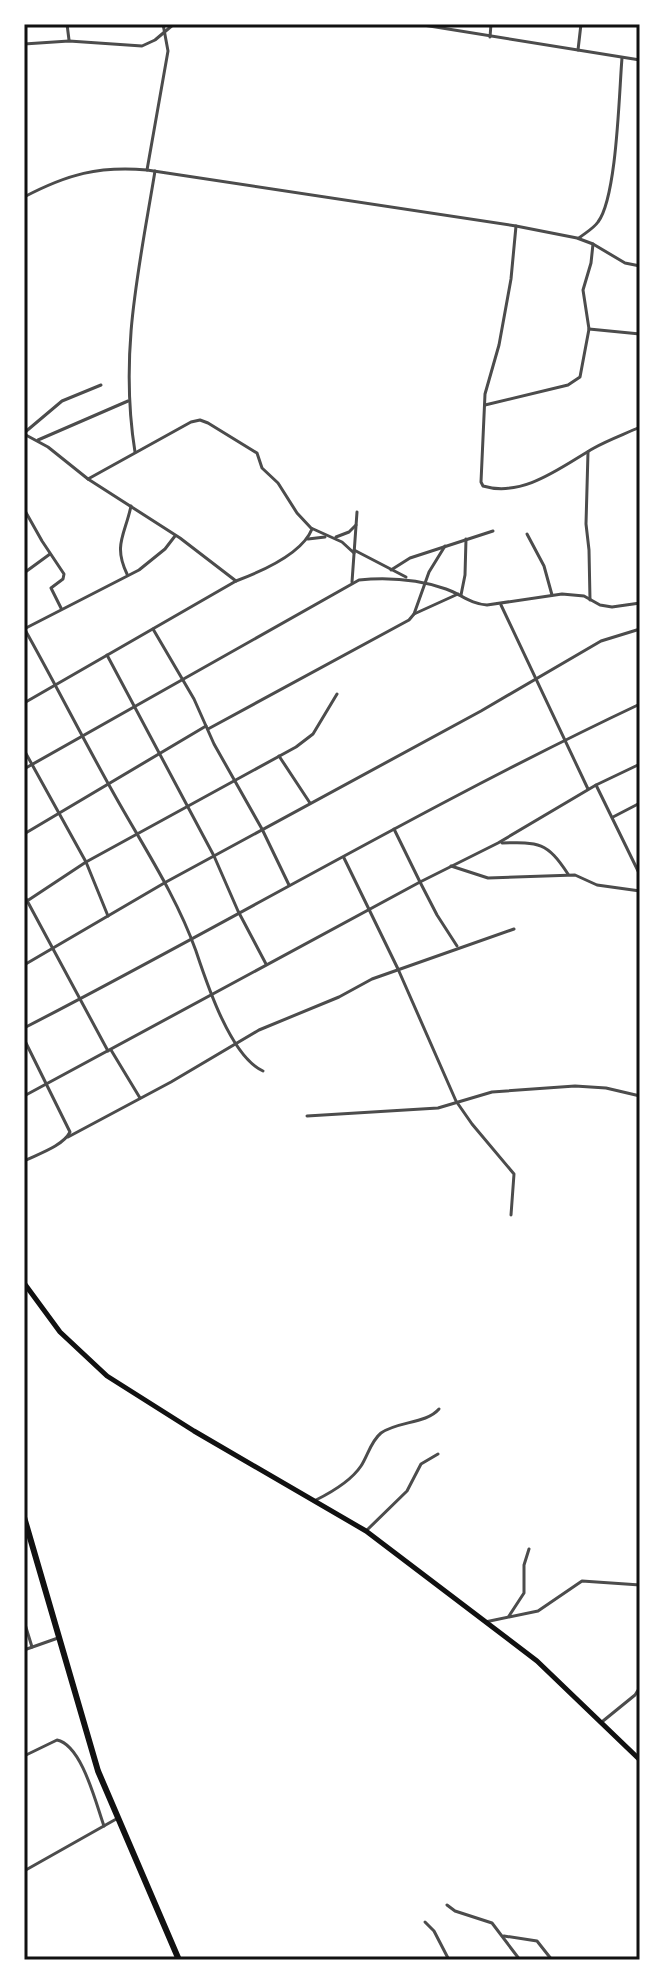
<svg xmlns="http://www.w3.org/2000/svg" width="664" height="1984" font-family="Karla,sans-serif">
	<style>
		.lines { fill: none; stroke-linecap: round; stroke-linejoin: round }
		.minor { stroke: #4c4c4c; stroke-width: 3 }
		.secondary { stroke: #111; stroke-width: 5 }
		.trunk { stroke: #111; stroke-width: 6 }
		.neatline { fill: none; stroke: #111; stroke-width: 3 }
	</style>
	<rect width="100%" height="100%" fill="#fff"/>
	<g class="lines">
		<g class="minor">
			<polyline points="67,24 69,40"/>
			<polyline points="417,24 640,60"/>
			<polyline points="490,37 491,24"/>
			<polyline points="24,44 69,41 142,46 155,40 174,24"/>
			<polyline points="578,50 581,24"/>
			<polyline points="147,170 168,51 163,24"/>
			<path d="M24,197C68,174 98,166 147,170L516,226L577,238L593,244L625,263L640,266"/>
			<path d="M516,226L511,279L499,345L485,394L481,482L483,486C523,498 561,467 594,448C608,440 625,434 640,427"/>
			<path d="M579,238C585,233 593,229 598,222C617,197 619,93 622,58"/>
			<polyline points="589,329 640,334"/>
			<polyline points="485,405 568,385 580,377 589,329 583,290 591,263 593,244"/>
			<polyline points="24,433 62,401 101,385"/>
			<polyline points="24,434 48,447 88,479 180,538 236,581"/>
			<polyline points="38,440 128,401"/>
			<path d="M135,452C119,352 139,269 155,171"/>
			<polyline points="588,452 586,524 589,550 590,600"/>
			<polyline points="88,479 191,422 200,420 208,423 257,453 262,468 278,483 297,513 311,528 342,542 354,553"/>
			<polyline points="24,509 42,541 64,574 63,579 51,588 61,608"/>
			<polyline points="527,534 544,566 552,595"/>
			<polyline points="336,537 349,532 356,525"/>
			<polyline points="308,539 325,537"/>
			<polyline points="354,550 406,577"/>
			<polyline points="391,570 410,558 493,531"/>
			<polyline points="24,573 50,554"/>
			<path d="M127,574C113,545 125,535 131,506"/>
			<polyline points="352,582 357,512"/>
			<polyline points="461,595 465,575 466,539"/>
			<polyline points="501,605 588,789"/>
			<polyline points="414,614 458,594"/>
			<path d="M24,628C55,683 83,739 114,794C143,846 176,895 196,951C207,984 231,1057 263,1071"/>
			<polyline points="24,629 139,570 165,549 175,536"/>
			<polyline points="153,629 194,699 214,744 262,829 289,885"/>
			<polyline points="107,655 214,856 238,911 266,964"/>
			<path d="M24,703L236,581C260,572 302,554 312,529"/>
			<polyline points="208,729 409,620 414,614 429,572 445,546"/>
			<polyline points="24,750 86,862 108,916"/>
			<polyline points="279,756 310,803"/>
			<path d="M24,769L359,580C390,577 417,579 446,589C461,594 470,604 487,605L562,594L584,596L600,605L612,607L640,603"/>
			<polyline points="596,785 640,875"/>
			<polyline points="613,817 640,803"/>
			<polyline points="24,834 206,726"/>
			<path d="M502,843C539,842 547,842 568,874"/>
			<polyline points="344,858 398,969 456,1101 472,1124 514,1174 511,1215"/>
			<polyline points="451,866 488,878 575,875 597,885 640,891"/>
			<polyline points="24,895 108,1051"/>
			<polyline points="24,903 86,862 296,747 313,734 337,694"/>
			<polyline points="457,946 437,915 420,882 498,843 596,785 640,764"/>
			<polyline points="24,965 166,882 481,711 601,641 640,629"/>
			<path d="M24,1028C230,922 430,803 640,704"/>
			<path d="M24,1039L70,1132C63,1146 38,1154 24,1161"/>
			<polyline points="111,1050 140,1098"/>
			<polyline points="24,1096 420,882 394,829"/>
			<polyline points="307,1116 438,1108 492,1092 575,1086 606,1088 640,1096"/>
			<polyline points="68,1137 171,1082 259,1030 339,997 372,979 514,929"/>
			<path d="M316,1500C332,1492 351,1481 361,1466C368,1455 371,1441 381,1433C398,1421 426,1424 439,1409"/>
			<polyline points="366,1531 407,1491 421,1464 438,1454"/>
			<polyline points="509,1616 524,1593 524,1565 529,1549"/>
			<polyline points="24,1621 32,1647"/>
			<polyline points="485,1622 538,1611 582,1581 640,1585"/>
			<polyline points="24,1650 58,1638"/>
			<polyline points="603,1721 635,1695 640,1687"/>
			<path d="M24,1756L57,1740C82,1745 96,1804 104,1826"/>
			<polyline points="24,1871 118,1818"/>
			<polyline points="447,1905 455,1911 492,1923 520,1960"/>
			<polyline points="425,1922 434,1931 449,1960"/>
			<polyline points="504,1936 537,1941 552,1960"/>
		</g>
		<polyline class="secondary" points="24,1283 60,1332 107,1376 194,1431 366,1531 537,1661 640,1760"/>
		<polyline class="trunk" points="24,1517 98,1771 179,1960"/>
	</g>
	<rect width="664" height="1984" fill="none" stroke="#ffffff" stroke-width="52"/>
	<rect x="26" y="26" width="612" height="1932" class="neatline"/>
</svg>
